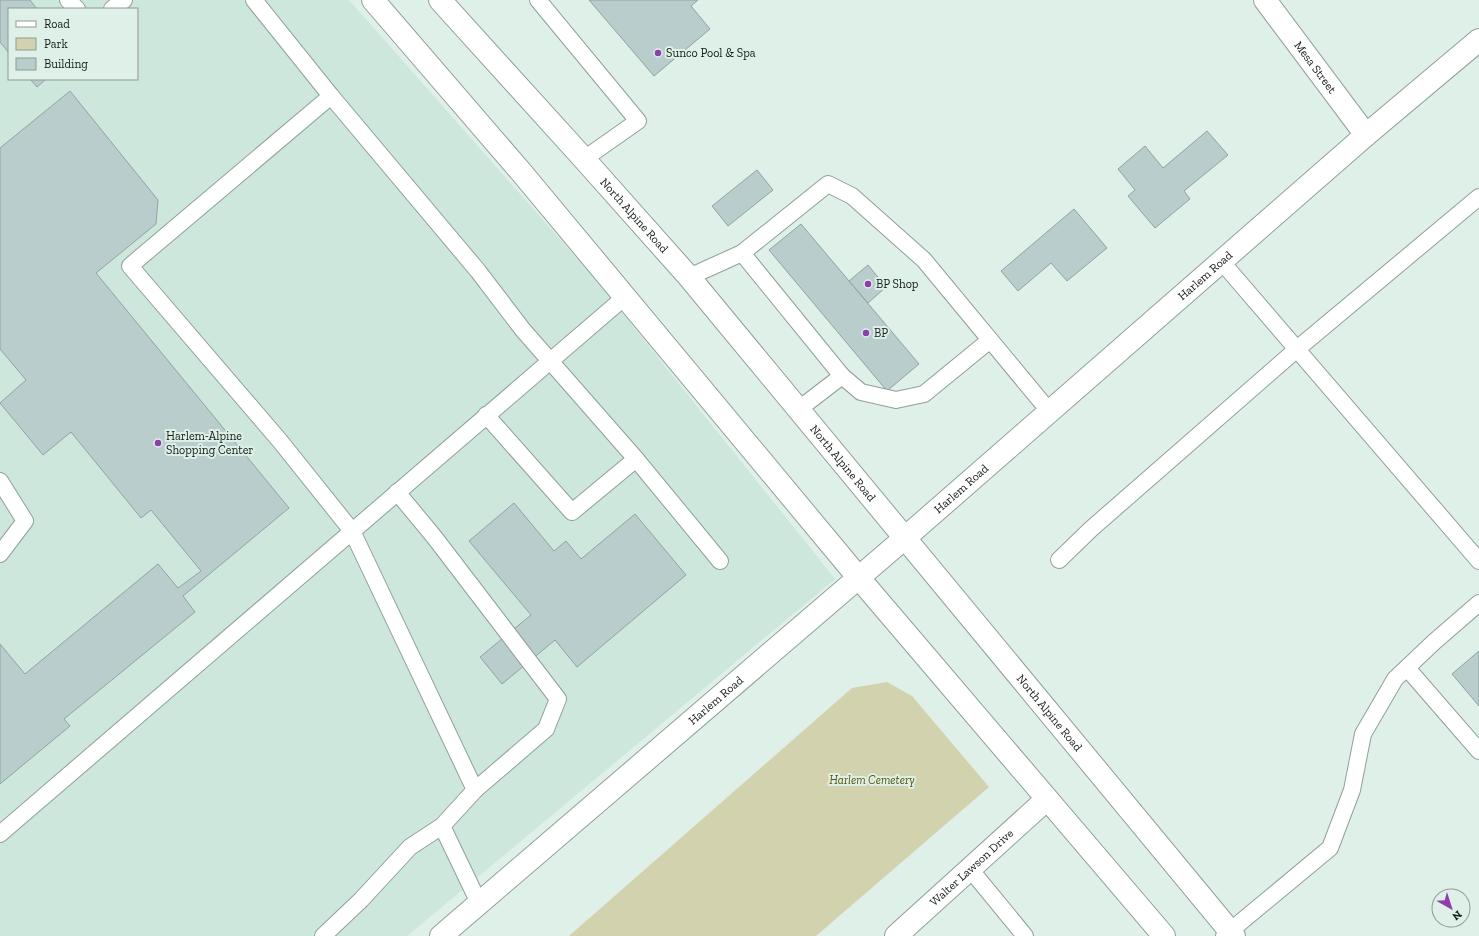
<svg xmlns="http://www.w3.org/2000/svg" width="1479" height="936" font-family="'Zilla Slab',serif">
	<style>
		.built { fill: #cde7dc; fill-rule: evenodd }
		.green { fill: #d2d2ae }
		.building { fill: #b9cdcd; stroke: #90a3a3 }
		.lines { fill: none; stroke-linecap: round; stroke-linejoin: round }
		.service-casing { stroke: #8fa099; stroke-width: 18 }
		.minor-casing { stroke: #8fa099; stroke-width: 24 }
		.secondary-casing { stroke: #8fa099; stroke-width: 24 }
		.service { stroke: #fff; stroke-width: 16 }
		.minor { stroke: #fff; stroke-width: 22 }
		.secondary { stroke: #fff; stroke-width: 22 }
		.poi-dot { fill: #8f3dac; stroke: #def0e8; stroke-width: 1.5 }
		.labels { text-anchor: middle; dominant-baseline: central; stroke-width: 4; stroke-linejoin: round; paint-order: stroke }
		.poi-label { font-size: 12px; fill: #141b18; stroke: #def0e8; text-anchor: start }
		.street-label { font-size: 12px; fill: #141b18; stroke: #def0e8 }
		.park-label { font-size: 12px; font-style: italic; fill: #575509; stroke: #def0e8 }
	</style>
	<rect width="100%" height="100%" fill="#def0e8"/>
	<path class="built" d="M0,0H349L596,280L835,579L407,936H0ZM9,9H137V79H9Z"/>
	<polygon class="green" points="887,682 912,696 989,787 816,936 569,936 852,688"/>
	<g class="building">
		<polygon points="0,0 30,0 37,9 9,9 9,53 0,42"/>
		<polygon points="589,0 698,0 691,6 710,29 654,76"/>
		<polygon points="30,79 46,79 37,87"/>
		<polygon points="70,91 158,200 156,224 96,273 289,508 183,596 195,612 64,719 70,726 0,784 0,644 25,674 158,564 178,588 201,571 151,510 141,518 71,432 43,455 0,403 26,380 0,349 0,148"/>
		<polygon points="1207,131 1228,155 1184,191 1190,199 1155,228 1128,196 1135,190 1118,169 1145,146 1163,168"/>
		<polygon points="757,170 773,190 728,226 712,206"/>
		<polygon points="1074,209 1107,248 1067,281 1051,263 1018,291 1001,271"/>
		<polygon points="801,224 919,364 887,391 769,250"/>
		<polygon points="868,265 886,287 868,303 849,281"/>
		<polygon points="514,503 554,551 566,541 581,559 635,514 686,575 577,667 555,640 502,684 480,657 531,615 469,541"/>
		<polygon points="1479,651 1479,706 1452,674"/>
	</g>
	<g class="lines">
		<g class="service-casing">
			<g id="service">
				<polyline points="68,0 77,9"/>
				<polyline points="254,0 331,96 478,271 523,330 636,459 572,512 486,415"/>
				<polyline points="538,0 638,121 584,159"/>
				<polyline points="112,9 124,0"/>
				<polyline points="742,253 842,376"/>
				<polyline points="1221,261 1479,561"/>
				<polyline points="689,277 742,253 828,184 852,196 924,260 1049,411"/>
				<polyline points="799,409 842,376 861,392 896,400 924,394 990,340"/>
				<polyline points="636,459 720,561"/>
				<polyline points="0,481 25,521 0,554"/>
				<polyline points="397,492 435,538 558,699 546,729 475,790"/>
				<polyline points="1059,560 1091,529 1297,349 1479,197"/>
				<polyline points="1407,668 1479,751"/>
				<polyline points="442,826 479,903"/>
				<polyline points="0,834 626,296"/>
				<polyline points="970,869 1025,936"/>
				<polyline points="323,936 361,900 410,847 442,826 475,790 352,531 280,441 130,266 331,96"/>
				<polyline points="1224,936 1330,848 1352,790 1363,734 1395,679 1434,642 1479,603"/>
			</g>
		</g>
		<g class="minor-casing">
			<g id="minor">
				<path id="s1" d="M1265,0L1366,135"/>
				<path id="s2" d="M896,936L1047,799"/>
			</g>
		</g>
		<g class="secondary-casing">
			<g id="secondary">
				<polyline points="373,0 522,173 858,577 1164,936"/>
				<path id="s3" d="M440,0L584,159L689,277L1234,936"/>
				<path id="s4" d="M441,936L906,537L1366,135L1479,40"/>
			</g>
		</g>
		<use href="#service" class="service"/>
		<use href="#minor" class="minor"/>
		<use href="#secondary" class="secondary"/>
	</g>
	<g class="poi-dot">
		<circle cx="658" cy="53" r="4"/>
		<circle cx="868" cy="284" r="4"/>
		<circle cx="866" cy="333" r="4"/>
		<circle cx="158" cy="443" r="4"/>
	</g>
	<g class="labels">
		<g class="poi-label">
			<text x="666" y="53">Sunco Pool &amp; Spa</text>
			<text x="876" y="284">BP Shop</text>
			<text x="874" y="333">BP</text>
			<text x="166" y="436">Harlem-Alpine<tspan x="166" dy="14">Shopping Center</tspan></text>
		</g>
		<g class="street-label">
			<text stroke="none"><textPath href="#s1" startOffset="84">Mesa Street</textPath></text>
			<text stroke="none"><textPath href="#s3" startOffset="290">North Alpine Road</textPath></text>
			<text stroke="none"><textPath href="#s4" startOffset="1010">Harlem Road</textPath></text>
			<text stroke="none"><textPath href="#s3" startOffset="614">North Alpine Road</textPath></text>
			<text stroke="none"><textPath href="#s4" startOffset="686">Harlem Road</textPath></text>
			<text stroke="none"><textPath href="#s4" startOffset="362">Harlem Road</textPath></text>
			<text stroke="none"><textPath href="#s3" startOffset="938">North Alpine Road</textPath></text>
			<text stroke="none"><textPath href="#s2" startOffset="102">Walter Lawson Drive</textPath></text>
		</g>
		<g class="park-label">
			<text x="872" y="780">Harlem Cemetery</text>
		</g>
	</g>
	<rect x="8" y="8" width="130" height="72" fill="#def0e8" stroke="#8d9b95"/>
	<rect x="16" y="21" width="20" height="6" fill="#ffffff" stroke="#8d9b95"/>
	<text x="44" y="28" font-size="12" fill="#141b18">Road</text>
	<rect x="16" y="38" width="20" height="12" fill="#d2d2ae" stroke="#8d9b95"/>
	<text x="44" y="48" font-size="12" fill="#141b18">Park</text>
	<rect x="16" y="58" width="20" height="12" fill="#b9cdcd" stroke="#8d9b95"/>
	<text x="44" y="68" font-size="12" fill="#141b18">Building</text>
	<g transform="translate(1451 908) rotate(141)"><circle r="19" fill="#def0e8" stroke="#8d9b95"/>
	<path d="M0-3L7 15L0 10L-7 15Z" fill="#8f3dac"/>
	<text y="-6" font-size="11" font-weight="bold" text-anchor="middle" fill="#141b18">N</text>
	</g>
</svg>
